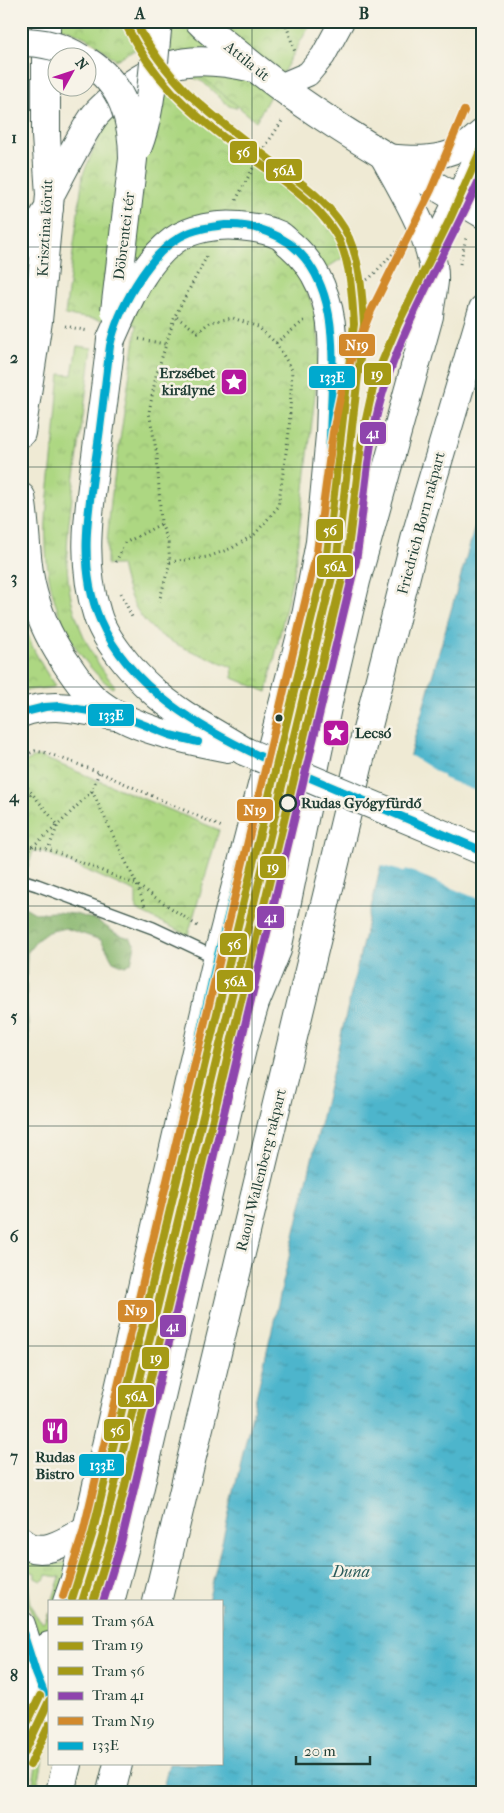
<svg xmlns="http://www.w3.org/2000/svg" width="504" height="1813" font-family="'IM FELL French Canon',serif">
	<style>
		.grass { fill: url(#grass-tufts); stroke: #668a5b }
		.forest { fill: url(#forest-crowns); stroke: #547a52 }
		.park { fill: url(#park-crowns); stroke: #668a5b }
		.water { fill: url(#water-ripples); stroke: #367980 }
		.pier { fill: #efead4 }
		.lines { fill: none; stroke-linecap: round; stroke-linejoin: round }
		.stream { stroke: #4db5cc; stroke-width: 8 }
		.lane-casing { stroke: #3e574c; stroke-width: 14 }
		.street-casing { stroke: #3e574c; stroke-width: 26 }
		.secondary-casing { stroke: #3e574c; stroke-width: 30 }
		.primary-casing { stroke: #3e574c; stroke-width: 30 }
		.path { stroke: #3e574c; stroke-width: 3; stroke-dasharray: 1 4; stroke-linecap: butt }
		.lane { stroke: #fff; stroke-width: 11 }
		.street { stroke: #fff; stroke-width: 24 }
		.secondary { stroke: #fff; stroke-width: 28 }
		.primary { stroke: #fff; stroke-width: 28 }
		.tram { stroke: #1f3d34; stroke-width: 1 }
		.primary-bridge-casing { stroke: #3e574c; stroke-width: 30; stroke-linecap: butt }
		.primary-bridge { stroke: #fff; stroke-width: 28 }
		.bus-1-casing { stroke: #f7f3e8; stroke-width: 11 }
		.bus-1 { stroke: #00a9ce; stroke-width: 8 }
		.tram-1-casing { stroke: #f7f3e8; stroke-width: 11 }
		.tram-2-casing { stroke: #f7f3e8; stroke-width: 11 }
		.tram-3-casing { stroke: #f7f3e8; stroke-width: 11 }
		.tram-4-casing { stroke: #f7f3e8; stroke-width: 11 }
		.tram-5-casing { stroke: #f7f3e8; stroke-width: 11 }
		.tram-1 { stroke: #a59a15; stroke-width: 8 }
		.tram-2 { stroke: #a59a15; stroke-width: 8 }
		.tram-3 { stroke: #a59a15; stroke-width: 8 }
		.tram-4 { stroke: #8e44ad; stroke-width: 8 }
		.tram-5 { stroke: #d2892c; stroke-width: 8 }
		.grid { fill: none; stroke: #1f3d34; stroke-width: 1; stroke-opacity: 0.55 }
		.bus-dot { fill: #1f3d34; stroke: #f7f3e8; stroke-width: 2 }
		.stop-dot { fill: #f7f3e8; stroke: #1f3d34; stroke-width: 2.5 }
		.labels { text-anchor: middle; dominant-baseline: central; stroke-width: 5; stroke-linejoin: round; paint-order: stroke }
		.street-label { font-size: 15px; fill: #1f3d34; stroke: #f7f3e8 }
		.poi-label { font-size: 15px; font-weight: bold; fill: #1f3d34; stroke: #f7f3e8; text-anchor: end }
		.stop-label { font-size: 15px; font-weight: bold; fill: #1f3d34; stroke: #f7f3e8; text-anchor: start }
		.water-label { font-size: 16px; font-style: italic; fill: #2a5b5a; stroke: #f7f3e8 }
		.line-badge { stroke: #f7f3e8; stroke-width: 2 }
		.badge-label { font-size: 14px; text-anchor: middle; font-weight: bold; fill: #fff }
		.neatline { fill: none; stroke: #1f3d34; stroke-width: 2 }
		.grid-label { font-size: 16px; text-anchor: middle; font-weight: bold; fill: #1f3d34 }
	</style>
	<defs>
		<pattern id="grass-tufts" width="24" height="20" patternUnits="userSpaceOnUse" patternTransform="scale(1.25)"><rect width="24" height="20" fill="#add782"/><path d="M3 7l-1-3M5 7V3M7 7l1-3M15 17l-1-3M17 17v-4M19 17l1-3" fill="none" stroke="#94b971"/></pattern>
		<pattern id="forest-crowns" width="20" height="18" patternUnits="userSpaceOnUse" patternTransform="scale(1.25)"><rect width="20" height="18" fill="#8ab870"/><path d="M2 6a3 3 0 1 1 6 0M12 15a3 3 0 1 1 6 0" fill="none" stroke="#70975d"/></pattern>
		<pattern id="park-crowns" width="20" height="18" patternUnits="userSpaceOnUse" patternTransform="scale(1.25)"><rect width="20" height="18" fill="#add782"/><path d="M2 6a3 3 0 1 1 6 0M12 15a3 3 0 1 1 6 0" fill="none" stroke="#94b971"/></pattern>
		<pattern id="water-ripples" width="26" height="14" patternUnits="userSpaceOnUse" patternTransform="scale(1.25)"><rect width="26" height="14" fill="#4db5cc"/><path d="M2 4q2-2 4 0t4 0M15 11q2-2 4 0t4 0" fill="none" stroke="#3f94a6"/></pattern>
	</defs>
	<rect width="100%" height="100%" fill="#f7f3e8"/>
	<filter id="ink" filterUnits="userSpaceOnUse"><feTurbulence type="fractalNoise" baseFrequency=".02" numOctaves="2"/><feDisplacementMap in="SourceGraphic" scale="10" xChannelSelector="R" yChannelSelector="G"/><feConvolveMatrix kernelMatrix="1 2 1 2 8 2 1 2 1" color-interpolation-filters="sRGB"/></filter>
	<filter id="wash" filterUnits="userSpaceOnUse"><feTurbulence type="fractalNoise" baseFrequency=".0096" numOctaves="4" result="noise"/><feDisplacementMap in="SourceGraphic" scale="20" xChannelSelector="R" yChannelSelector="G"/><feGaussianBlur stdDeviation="1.12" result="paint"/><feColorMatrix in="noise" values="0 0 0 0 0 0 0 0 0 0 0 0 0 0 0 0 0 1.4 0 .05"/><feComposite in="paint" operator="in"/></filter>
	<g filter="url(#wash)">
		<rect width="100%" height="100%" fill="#efead4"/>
		<g class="grass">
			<polygon points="194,70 242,101 236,108 229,106 203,82 192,77"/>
			<path d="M77,346L92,348C87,389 81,429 76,469C70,513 61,562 73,606C81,635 95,663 115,686L112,688C70,655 48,601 46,548C44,516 50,482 53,450C56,425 57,399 60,374L72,375Z"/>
			<path d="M21,1554L34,1563H62L72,1559L58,1602H52L60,1577L46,1575L45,1579L41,1581L35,1578V1573L29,1571L27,1574C29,1590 29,1614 43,1623L46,1620L49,1612V1626L43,1638H40C28,1612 24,1583 21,1554Z"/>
			<path d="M39,1737H41C46,1755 40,1773 36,1792H31L37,1762L32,1761L21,1788L22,1773Z"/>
		</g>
		<polygon class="forest" points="21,905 35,913 55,912 75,914 96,920 117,934 130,938 135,945 131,963 125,966 113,961 101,940 65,928 48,932 37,940 27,953 26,984 29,1046 21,1045"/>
		<g class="park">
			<polygon points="21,21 312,21 256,121 171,52 133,50 116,60 91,40 67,29 21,23"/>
			<path d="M164,83L193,114L300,194L320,211L335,232L347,255L303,283L315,311L320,352L295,567L267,692L233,678L232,667C171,642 136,638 121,565H107V542L111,500L137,325L65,315L83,174L98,139L108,117Z"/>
			<path d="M21,617C29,642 40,664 55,686L54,687L21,691Z"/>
			<polygon points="39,756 219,830 188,935 136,910 136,892 44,852 33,851 28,867 21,866 21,763"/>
		</g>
		<polygon class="water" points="483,498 483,1792 162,1792 169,1764 221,1764 221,1602 208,1602 393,814"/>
		<polygon class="pier" points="407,755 413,757 443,776 443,778 483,794 483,901 406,869 405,872 379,865 391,814"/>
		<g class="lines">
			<polyline class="stream" points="481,376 483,378"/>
		</g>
	</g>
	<g filter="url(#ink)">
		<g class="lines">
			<g class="lane-casing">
				<polyline id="lane" points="21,880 37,885 153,928 204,952 218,955"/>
			</g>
			<g class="street-casing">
				<g id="street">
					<polyline points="280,86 308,74 323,56 342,21"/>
					<path d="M384,156C411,158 437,161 461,148C469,143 476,136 483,130"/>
					<polyline points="430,254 465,182 481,147 483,137"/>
				</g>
			</g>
			<g class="secondary-casing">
				<g id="secondary">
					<path d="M199,21C212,35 229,46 243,58C317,119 401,165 483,214"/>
					<path d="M50,195C64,169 77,142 93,118C100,108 112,99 121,92C166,57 200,56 254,68"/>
					<polyline points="21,433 38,321 50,195 46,136 46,21"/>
					<path d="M21,1541C41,1560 68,1540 87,1529"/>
					<polyline points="67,1602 75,1579 87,1529 218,955 306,616"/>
					<path d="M110,1602L135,1508L244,1040L255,1003L277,950L331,688L356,581L429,316C430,304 433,292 434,281C436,243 402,189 384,156"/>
					<polyline points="157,1602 365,738 417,532 483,309"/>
					<polyline points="21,1625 36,1673 49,1706"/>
					<polyline points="21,1702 49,1646"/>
					<polyline points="60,1792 67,1764"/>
					<polyline points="111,1792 118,1764"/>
				</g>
			</g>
			<g class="primary-casing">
				<g id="primary">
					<polyline points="21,246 36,229 49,208"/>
					<path d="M111,339C107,378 101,417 96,456C89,509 80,562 97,614C104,639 133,673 152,690C179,715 214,732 244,751"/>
					<path d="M21,497C26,526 25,555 31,584C37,611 48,636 64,660C73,673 82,688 94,699C129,729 185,740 228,748"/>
					<polyline points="306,616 320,542 330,435 332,373"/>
					<path d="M21,713C55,701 81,710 115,716"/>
				</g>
			</g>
			<g class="path">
				<polyline points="285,21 295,52"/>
				<polyline points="236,200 261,153 282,121"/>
				<polyline points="460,264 466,238"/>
				<polyline points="350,290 370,278 401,245"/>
				<polyline points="65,326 88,331"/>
				<polyline points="139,339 165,344"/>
				<polyline points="276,343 305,320"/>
				<polyline points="116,562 125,543 161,524"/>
				<polyline points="170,562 208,557 232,548 255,534 278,507 289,432 292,370 276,343 258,327 233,318 210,322 198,332 175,316"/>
				<polyline points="121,593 132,617"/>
				<polyline points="159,602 170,562 168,540 161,524 157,455 149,412 156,376 175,316 208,254"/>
				<polyline points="21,757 35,751 47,753 99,772 224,828"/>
				<polyline points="21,780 58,825 48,849"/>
				<polyline points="92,791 137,885 145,907"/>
				<polyline points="21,807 31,794"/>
				<polyline points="21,845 48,849 137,885 199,927"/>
				<polyline points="21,856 58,825 92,791 99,772"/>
			</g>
			<use href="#lane" class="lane"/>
			<use href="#street" class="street"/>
			<use href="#secondary" class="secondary"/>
			<use href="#primary" class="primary"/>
			<polyline class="tram" points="299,719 325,663"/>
			<g class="primary-bridge-casing">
				<g id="primary-bridge">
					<path d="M21,42C43,42 62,46 80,58"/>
					<path d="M88,62C123,84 133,120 133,159L115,311"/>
					<path d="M137,149C153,108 153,64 158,21"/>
					<path d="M111,339C127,304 141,265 173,241C191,228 218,224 239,226C252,227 266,229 279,235C283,237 287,242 291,245C317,267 330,301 332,335C333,348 332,361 332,373"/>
					<polyline points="244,751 483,851"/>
				</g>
			</g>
			<use href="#primary-bridge" class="primary-bridge"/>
			<g class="bus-1-casing">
				<g id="bus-1">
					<path d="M225,225C248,224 270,230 289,243C340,282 333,355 331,412C329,480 321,548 306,614C296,663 280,712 268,760C203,730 130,689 100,620C75,562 91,496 99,436C103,406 106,376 110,346C117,311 148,255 180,237C194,229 209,227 225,225Z"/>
					<polyline points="21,713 45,707 60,706 124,717 170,735 198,742"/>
					<polyline points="268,760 483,851"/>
					<polyline points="67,1602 75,1579 87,1529 218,955 268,760"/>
					<polyline points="21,1626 36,1673 49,1705"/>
				</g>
			</g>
			<use href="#bus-1" class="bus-1"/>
			<g class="tram-1-casing">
				<g id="tram-1">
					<path d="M82,1602L102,1538L337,556L364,324C362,295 361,265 349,238C334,204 297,180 269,159C213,116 168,86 135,21"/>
					<polyline points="21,1760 49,1701"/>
				</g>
			</g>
			<g class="tram-2-casing">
				<g id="tram-2">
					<polyline points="93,1602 112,1540 347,558 362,437 372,392 379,369 398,324 450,219 483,145"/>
					<polyline points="30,1765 49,1725"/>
				</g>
			</g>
			<g class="tram-3-casing">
				<g id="tram-3">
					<path d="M72,1599L92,1535L327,554L354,324C352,296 351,267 340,242C321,202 268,171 234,145C187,110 153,79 126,25"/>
					<polyline points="21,1736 40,1696"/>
				</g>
			</g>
			<g class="tram-4-casing">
				<path id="tram-4" d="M103,1602L121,1543L356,561C365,505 366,447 383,392C406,316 451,245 483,171"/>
			</g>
			<g class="tram-5-casing">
				<polyline id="tram-5" points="63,1596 83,1533 317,552 333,432 343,384 351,360 371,311 431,190 464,111"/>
			</g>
			<use href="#tram-1" class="tram-1"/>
			<use href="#tram-2" class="tram-2"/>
			<use href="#tram-3" class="tram-3"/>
			<use href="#tram-4" class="tram-4"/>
			<use href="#tram-5" class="tram-5"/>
		</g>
	</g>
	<path class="grid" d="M252,21V1792M21,247H483M21,467H483M21,687H483M21,906H483M21,1126H483M21,1346H483M21,1566H483"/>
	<defs>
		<g id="sight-square" transform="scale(1.4375)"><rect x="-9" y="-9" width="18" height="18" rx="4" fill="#b5179e" stroke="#f7f3e8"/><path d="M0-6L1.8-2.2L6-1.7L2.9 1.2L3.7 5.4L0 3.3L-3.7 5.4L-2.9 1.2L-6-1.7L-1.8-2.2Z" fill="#fff"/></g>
		<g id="restaurant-square" transform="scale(1.4375)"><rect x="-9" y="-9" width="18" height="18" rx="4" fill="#b5179e" stroke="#f7f3e8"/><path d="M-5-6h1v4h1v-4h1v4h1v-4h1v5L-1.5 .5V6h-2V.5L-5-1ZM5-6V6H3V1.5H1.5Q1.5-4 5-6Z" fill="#fff"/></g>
	</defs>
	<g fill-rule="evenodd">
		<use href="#sight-square" x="234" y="382"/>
		<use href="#sight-square" x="336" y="733"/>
		<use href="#restaurant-square" x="55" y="1431"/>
	</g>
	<circle class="bus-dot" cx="279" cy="718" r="4.5"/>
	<circle class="stop-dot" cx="288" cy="803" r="8"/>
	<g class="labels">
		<g class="street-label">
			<text transform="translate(247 61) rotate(39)">Attila út</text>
			<text transform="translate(45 228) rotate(-87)">Krisztina körút</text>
			<text transform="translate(124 236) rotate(-83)">Döbrentei tér</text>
			<text transform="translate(421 523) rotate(-75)">Friedrich Born rakpart</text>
			<text transform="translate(261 1170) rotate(-76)">Raoul Wallenberg rakpart</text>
		</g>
		<g class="poi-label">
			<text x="215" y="373">Erzsébet<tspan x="215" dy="17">királyné</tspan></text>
			<text x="355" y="733" text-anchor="start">Lecsó</text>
			<text x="55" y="1457" text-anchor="middle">Rudas<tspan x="55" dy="17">Bistro</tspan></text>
		</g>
		<g class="stop-label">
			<text x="301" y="803">Rudas Gyógyfürdő</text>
		</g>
		<g class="water-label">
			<text x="351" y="1571">Duna</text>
		</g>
	</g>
	<g class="line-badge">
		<rect x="229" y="140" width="29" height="24" rx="5" fill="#a59a15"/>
		<rect x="265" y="158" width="38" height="24" rx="5" fill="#a59a15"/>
		<rect x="338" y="333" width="38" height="24" rx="5" fill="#d2892c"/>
		<rect x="363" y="362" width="29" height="24" rx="5" fill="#a59a15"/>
		<rect x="308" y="365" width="48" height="24" rx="5" fill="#00a9ce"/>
		<rect x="359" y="421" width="28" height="24" rx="5" fill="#8e44ad"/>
		<rect x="315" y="518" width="29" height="24" rx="5" fill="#a59a15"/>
		<rect x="316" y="554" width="38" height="24" rx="5" fill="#a59a15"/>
		<rect x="87" y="703" width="48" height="24" rx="5" fill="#00a9ce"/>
		<rect x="236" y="798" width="38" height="24" rx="5" fill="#d2892c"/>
		<rect x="259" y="855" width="28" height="24" rx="5" fill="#a59a15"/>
		<rect x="256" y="905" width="29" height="24" rx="5" fill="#8e44ad"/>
		<rect x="219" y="932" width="29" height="24" rx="5" fill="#a59a15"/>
		<rect x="216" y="969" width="38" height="24" rx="5" fill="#a59a15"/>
		<rect x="117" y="1299" width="38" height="24" rx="5" fill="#d2892c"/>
		<rect x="159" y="1314" width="28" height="24" rx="5" fill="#8e44ad"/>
		<rect x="141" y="1346" width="29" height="24" rx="5" fill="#a59a15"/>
		<rect x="117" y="1384" width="38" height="24" rx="5" fill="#a59a15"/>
		<rect x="103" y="1418" width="28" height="24" rx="5" fill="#a59a15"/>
		<rect x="78" y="1453" width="47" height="24" rx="5" fill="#00a9ce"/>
	</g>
	<g class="badge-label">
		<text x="243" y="157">56</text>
		<text x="284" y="175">56A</text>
		<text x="357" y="350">N19</text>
		<text x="377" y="379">19</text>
		<text x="332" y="382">133E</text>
		<text x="373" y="438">41</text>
		<text x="330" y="535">56</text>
		<text x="335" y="571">56A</text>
		<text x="111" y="720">133E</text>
		<text x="255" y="815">N19</text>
		<text x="273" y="872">19</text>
		<text x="271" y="922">41</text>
		<text x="234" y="949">56</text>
		<text x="235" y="986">56A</text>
		<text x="136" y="1315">N19</text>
		<text x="173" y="1331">41</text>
		<text x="156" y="1363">19</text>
		<text x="136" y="1401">56A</text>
		<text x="117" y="1435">56</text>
		<text x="102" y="1470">133E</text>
	</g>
	<rect width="504" height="1813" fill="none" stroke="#f7f3e8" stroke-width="55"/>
	<rect x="48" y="1600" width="175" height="165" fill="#f7f3e8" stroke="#a1aaa0"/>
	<rect x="58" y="1617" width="25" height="8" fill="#a59a15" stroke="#a1aaa0"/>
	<text x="92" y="1626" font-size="15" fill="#1f3d34">Tram 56A</text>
	<rect x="58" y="1642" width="25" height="8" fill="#a59a15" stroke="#a1aaa0"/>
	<text x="92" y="1650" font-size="15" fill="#1f3d34">Tram 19</text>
	<rect x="58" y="1667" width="25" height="8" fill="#a59a15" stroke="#a1aaa0"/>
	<text x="92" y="1676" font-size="15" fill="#1f3d34">Tram 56</text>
	<rect x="58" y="1692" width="25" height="8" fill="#8e44ad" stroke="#a1aaa0"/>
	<text x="92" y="1700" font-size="15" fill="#1f3d34">Tram 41</text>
	<rect x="58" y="1717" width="25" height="8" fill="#d2892c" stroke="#a1aaa0"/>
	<text x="92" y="1726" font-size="15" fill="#1f3d34">Tram N19</text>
	<rect x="58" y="1742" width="25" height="8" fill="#00a9ce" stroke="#a1aaa0"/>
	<text x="92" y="1750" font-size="15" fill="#1f3d34">133E</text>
	<g transform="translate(72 72) rotate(50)"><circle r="24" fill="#f7f3e8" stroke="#a1aaa0"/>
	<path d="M0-4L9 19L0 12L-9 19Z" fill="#b5179e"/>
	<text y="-8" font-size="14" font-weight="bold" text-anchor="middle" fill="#1f3d34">N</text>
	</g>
	<path d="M296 1756v8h74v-8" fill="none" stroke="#1f3d34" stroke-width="2.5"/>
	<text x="304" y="1756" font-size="15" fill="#1f3d34" stroke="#f7f3e8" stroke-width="4" paint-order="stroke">20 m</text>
	<rect x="28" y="28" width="448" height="1758" class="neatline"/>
	<g class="grid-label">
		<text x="140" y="19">A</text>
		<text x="364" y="19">B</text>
		<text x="14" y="143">1</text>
		<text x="14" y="363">2</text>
		<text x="14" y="583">3</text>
		<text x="14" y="802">4</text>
		<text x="14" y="1022">5</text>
		<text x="14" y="1242">6</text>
		<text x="14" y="1462">7</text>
		<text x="14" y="1681">8</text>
	</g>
</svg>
